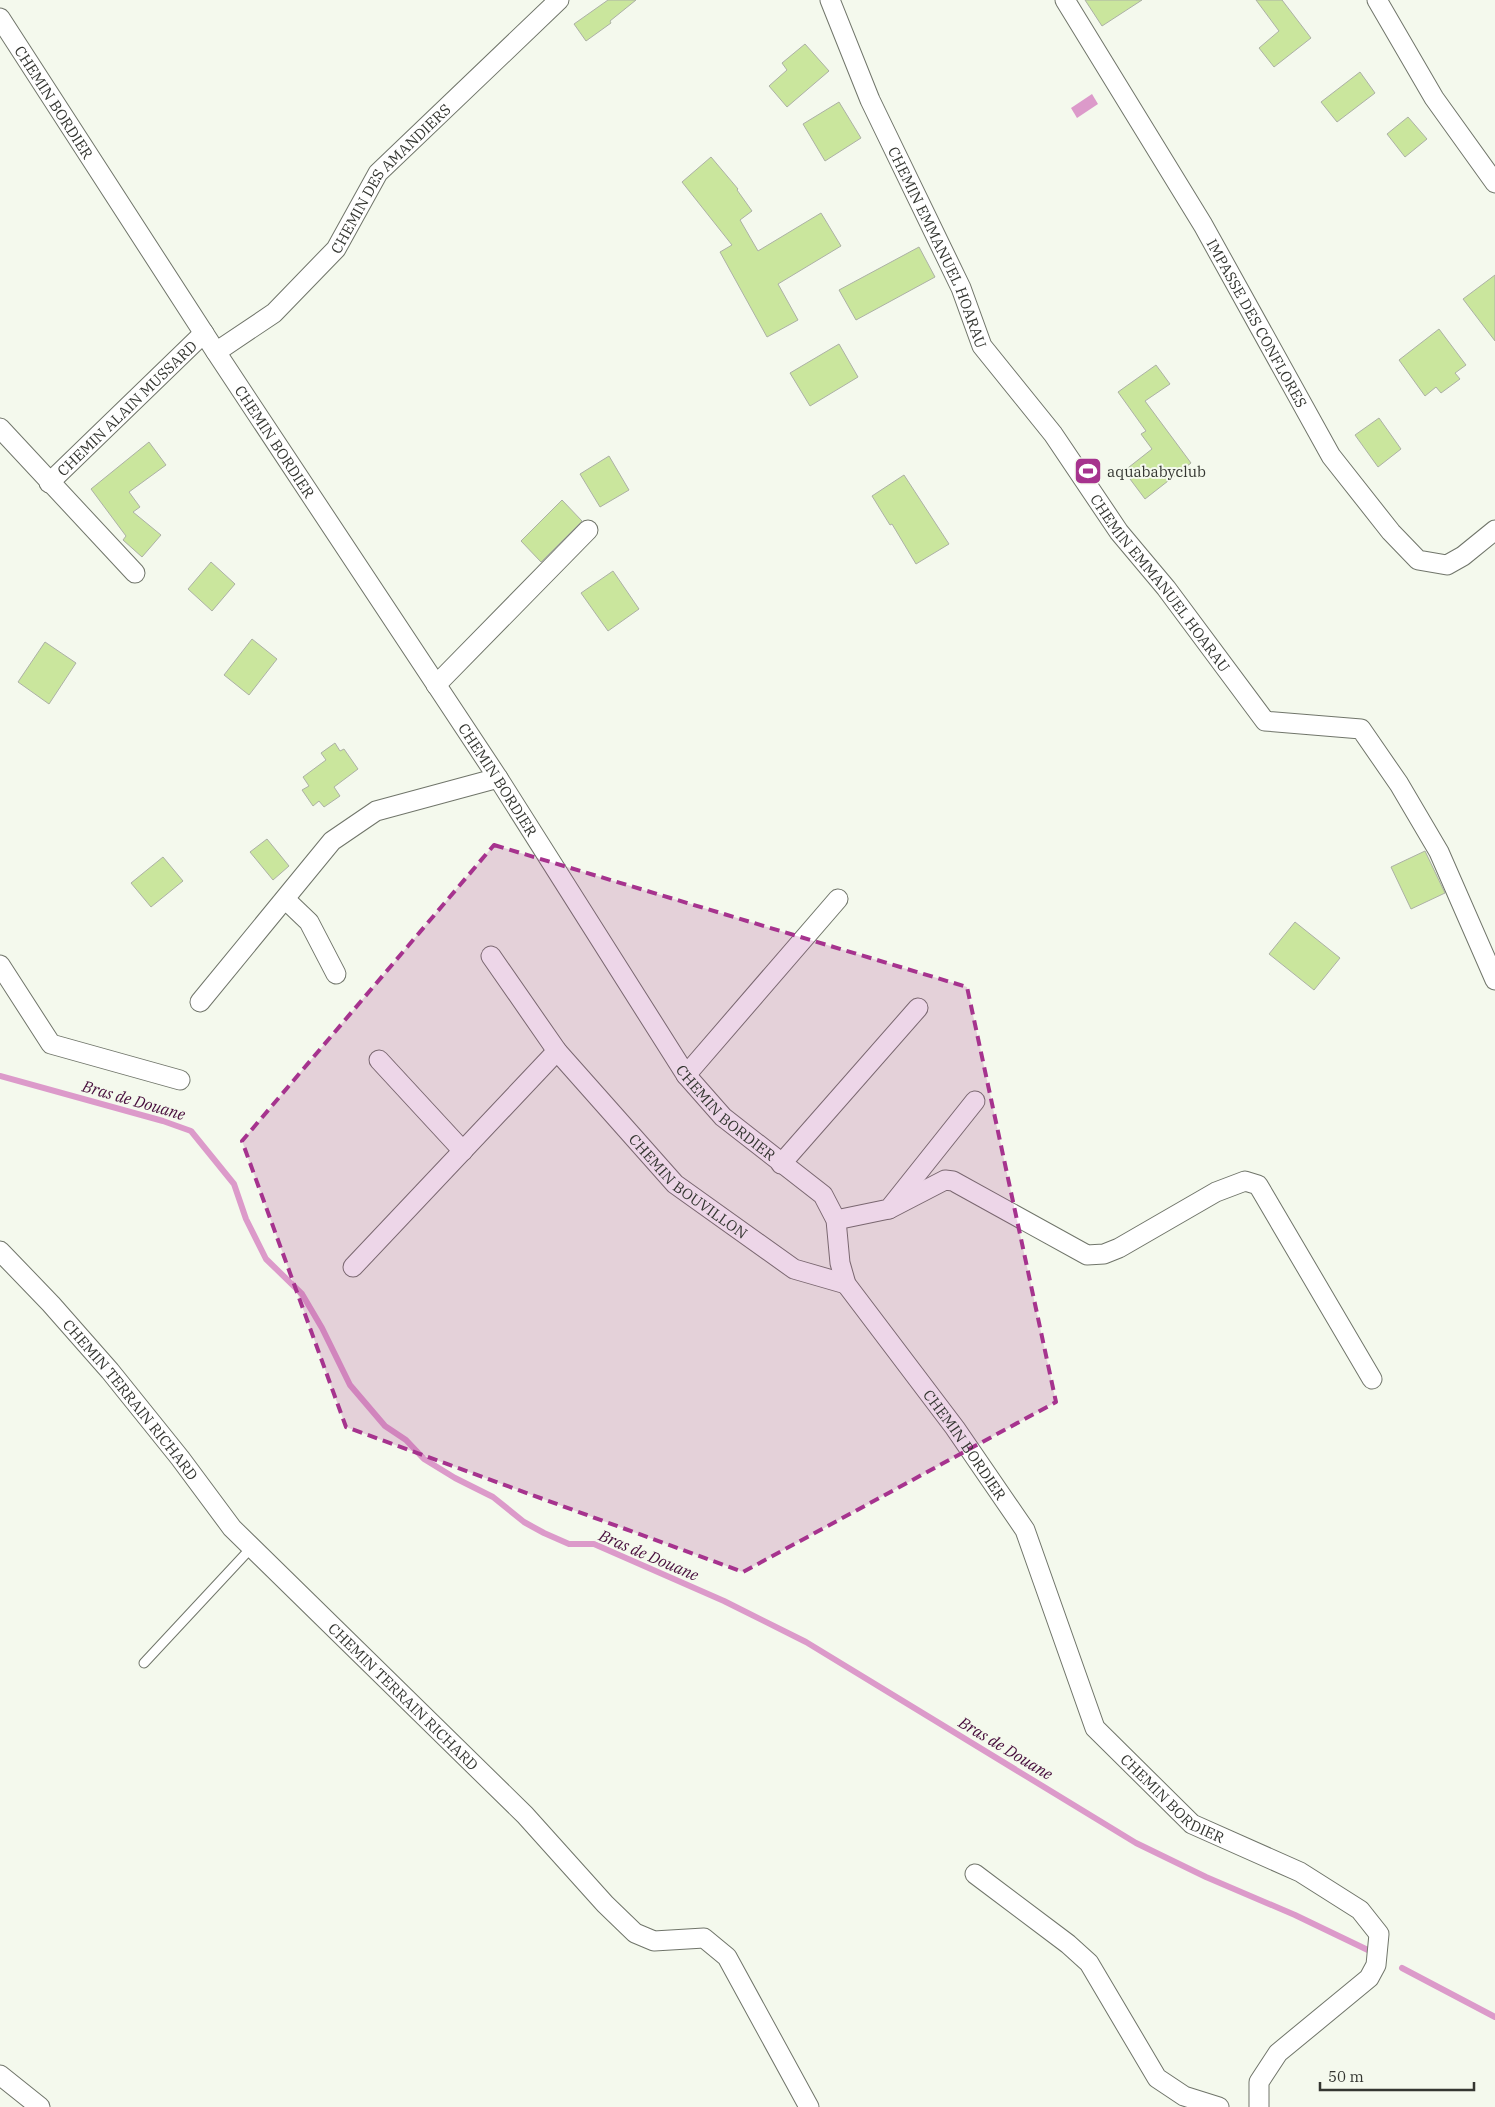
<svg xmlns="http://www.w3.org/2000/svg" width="1495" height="2107" font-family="'IBM Plex Serif',serif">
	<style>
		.water { fill: #dc9aca }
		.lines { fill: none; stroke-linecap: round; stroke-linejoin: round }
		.stream { stroke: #dc9aca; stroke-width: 6 }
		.building { fill: #cae69d; stroke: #acb1a5 }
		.lane-casing { stroke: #70756a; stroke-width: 11 }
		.street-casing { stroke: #70756a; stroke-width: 21 }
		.lane { stroke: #fff; stroke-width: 9 }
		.street { stroke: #fff; stroke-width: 19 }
		.marked { fill: #a6338e; fill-opacity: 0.2; stroke: #a6338e; stroke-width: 4; stroke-dasharray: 10 6; stroke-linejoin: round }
		.labels { text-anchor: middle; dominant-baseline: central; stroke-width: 4; stroke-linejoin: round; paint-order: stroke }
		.street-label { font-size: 15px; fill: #343631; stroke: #f4f9ed }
		.poi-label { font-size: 15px; fill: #343631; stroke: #f4f9ed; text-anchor: start }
		.water-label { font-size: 16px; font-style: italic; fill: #460c3b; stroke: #f4f9ed }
	</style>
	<rect width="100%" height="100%" fill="#f4f9ed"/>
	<polygon class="water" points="1092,94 1098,104 1077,118 1071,108"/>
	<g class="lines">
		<g class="stream">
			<polyline points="0,1076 163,1121 191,1131 234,1184 246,1219 266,1259 302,1294 322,1328 350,1385 385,1426 406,1440 424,1459 455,1478 493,1497 524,1522 544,1533 569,1544 594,1544 724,1601 806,1642 1136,1843 1206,1877 1295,1915 1372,1952"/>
			<polyline points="1402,1968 1495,2017"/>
		</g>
	</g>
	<g class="building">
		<polygon points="608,0 636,0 610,21 611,23 586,41 574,24"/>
		<polygon points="1085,0 1142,0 1102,26"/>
		<polygon points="1256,0 1282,0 1311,38 1274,67 1259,48 1279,31"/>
		<polygon points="805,44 829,71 787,107 769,86 787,70 782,63"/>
		<polygon points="1360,72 1375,93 1337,122 1321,102"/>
		<polygon points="839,102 861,138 825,161 803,124"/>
		<polygon points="1408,117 1427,139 1405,157 1387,134"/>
		<polygon points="711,157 738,189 737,190 752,211 740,220 758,251 821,213 841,246 778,284 798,320 767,337 720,252 732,245 682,182"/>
		<polygon points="919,247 935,277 856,320 839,290"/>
		<polygon points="1495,275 1495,341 1463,299"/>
		<polygon points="1439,329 1466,365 1455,373 1460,379 1441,393 1436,387 1425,396 1399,360"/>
		<polygon points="839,344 858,377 810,406 790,373"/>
		<polygon points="1156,365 1170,384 1145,401 1191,463 1145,499 1124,471 1152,449 1141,434 1146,431 1118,392"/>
		<polygon points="1379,418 1401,449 1378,467 1355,435"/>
		<polygon points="149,442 166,465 129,492 140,507 133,512 161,535 142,557 123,540 126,536 91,489"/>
		<polygon points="609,456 629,490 600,507 580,474"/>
		<polygon points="904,475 949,544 916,564 892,524 890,525 872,496"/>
		<polygon points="562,500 582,521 541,562 521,541"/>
		<polygon points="211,562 235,584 212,611 188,589"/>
		<polygon points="613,571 639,609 608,631 581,593"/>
		<polygon points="252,639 277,659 249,695 224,675"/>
		<polygon points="45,642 76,663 49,704 18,682"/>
		<polygon points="335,743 340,751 344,749 358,769 334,787 340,796 324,807 319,801 313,806 302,790 309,786 303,777 326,760 321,753"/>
		<polygon points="267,839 289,866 273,880 250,852"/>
		<polygon points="1425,851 1445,893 1411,909 1391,867"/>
		<polygon points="163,857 183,881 151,907 131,883"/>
		<polygon points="1295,922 1340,958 1314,990 1269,954"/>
	</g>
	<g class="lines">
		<g class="lane-casing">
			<polyline id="lane" points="144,1663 252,1547"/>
		</g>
		<g class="street-casing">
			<g id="street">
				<path id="s1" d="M830,0L870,100L961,288L982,346L1053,434L1119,532L1166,588L1265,721L1361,729L1399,784L1439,852L1495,980"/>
				<path id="s2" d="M1065,0L1203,225L1331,456L1391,532L1418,560L1447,565L1463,556L1495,530"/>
				<polyline points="1377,0 1434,98 1495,183"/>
				<path id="s3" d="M0,18L216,352L498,778L686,1075L723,1117L823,1195L836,1220L840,1263L846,1284L955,1428L1025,1530L1095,1728L1192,1824L1300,1872L1360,1910L1379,1934L1376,1965L1369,1978L1278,2053L1259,2082V2107"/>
				<path id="s4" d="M216,352L274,313L336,249L378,173L559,0"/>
				<polyline points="0,428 135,573"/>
				<path id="s5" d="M49,483L204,333"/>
				<polyline points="436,685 588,530"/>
				<polyline points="285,899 309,922 336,974"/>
				<path id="s6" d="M491,956L557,1051L675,1184L794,1269L846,1284"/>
				<polyline points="0,965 51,1044 180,1080"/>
				<polyline points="200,1002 332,841 376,811 498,778"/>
				<polyline points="379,1060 463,1151"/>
				<polyline points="686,1075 838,899"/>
				<polyline points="781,1164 918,1008"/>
				<polyline points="889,1209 945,1180 953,1181 1087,1255 1104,1254 1119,1248 1216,1192 1245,1181 1258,1185 1372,1379"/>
				<polyline points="836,1220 889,1209 975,1101"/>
				<path id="s7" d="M0,1251L51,1304L110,1371L180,1458L232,1528L525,1815L605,1904L635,1933L654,1941L704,1938L727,1957L809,2107"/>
				<polyline points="353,1267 557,1051"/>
				<polyline points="975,1874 1068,1944 1089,1963 1157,2078 1184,2096 1219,2107"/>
				<polyline points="0,2075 40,2107"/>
			</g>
		</g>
		<use href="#lane" class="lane"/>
		<use href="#street" class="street"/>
	</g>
	<path class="marked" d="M494,845L967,987L1056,1402L743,1572L346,1427L242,1141Z"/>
	<defs>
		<g id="stadium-square" transform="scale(1.4375)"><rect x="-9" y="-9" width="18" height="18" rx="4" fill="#a6338e" stroke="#f4f9ed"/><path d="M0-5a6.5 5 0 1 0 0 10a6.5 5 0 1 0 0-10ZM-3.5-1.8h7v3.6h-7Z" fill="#fff"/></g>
	</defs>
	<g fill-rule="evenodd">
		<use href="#stadium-square" x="1088" y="471"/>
	</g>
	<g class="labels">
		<g class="street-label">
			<text stroke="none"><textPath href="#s3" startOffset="100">CHEMIN BORDIER</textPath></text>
			<text stroke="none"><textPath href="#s4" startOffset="249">CHEMIN DES AMANDIERS</textPath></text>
			<text stroke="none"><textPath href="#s1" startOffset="270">CHEMIN EMMANUEL HOARAU</textPath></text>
			<text stroke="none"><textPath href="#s2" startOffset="376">IMPASSE DES CONFLORES</textPath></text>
			<text stroke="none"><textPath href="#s5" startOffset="108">CHEMIN ALAIN MUSSARD</textPath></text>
			<text stroke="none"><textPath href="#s3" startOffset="505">CHEMIN BORDIER</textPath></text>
			<text stroke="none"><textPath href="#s1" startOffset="675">CHEMIN EMMANUEL HOARAU</textPath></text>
			<text stroke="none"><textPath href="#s3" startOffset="910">CHEMIN BORDIER</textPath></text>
			<text stroke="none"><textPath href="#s3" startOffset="1315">CHEMIN BORDIER</textPath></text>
			<text stroke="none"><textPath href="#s6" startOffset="305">CHEMIN BOUVILLON</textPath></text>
			<text stroke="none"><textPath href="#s7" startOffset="198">CHEMIN TERRAIN RICHARD</textPath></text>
			<text stroke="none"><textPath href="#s3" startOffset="1736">CHEMIN BORDIER</textPath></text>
			<text stroke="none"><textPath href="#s7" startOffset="602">CHEMIN TERRAIN RICHARD</textPath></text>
			<text stroke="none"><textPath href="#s3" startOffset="2156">CHEMIN BORDIER</textPath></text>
		</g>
		<g class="poi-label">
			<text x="1107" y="471">aquababyclub</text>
		</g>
		<g class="water-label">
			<text transform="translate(134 1100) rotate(16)">Bras de Douane</text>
			<text transform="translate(649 1555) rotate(23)">Bras de Douane</text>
			<text transform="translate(1006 1748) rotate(31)">Bras de Douane</text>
		</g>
	</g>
	<path d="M1320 2082v8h154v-8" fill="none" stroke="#343631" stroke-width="2.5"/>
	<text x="1328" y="2082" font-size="15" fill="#343631" stroke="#f4f9ed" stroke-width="4" paint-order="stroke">50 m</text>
</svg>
